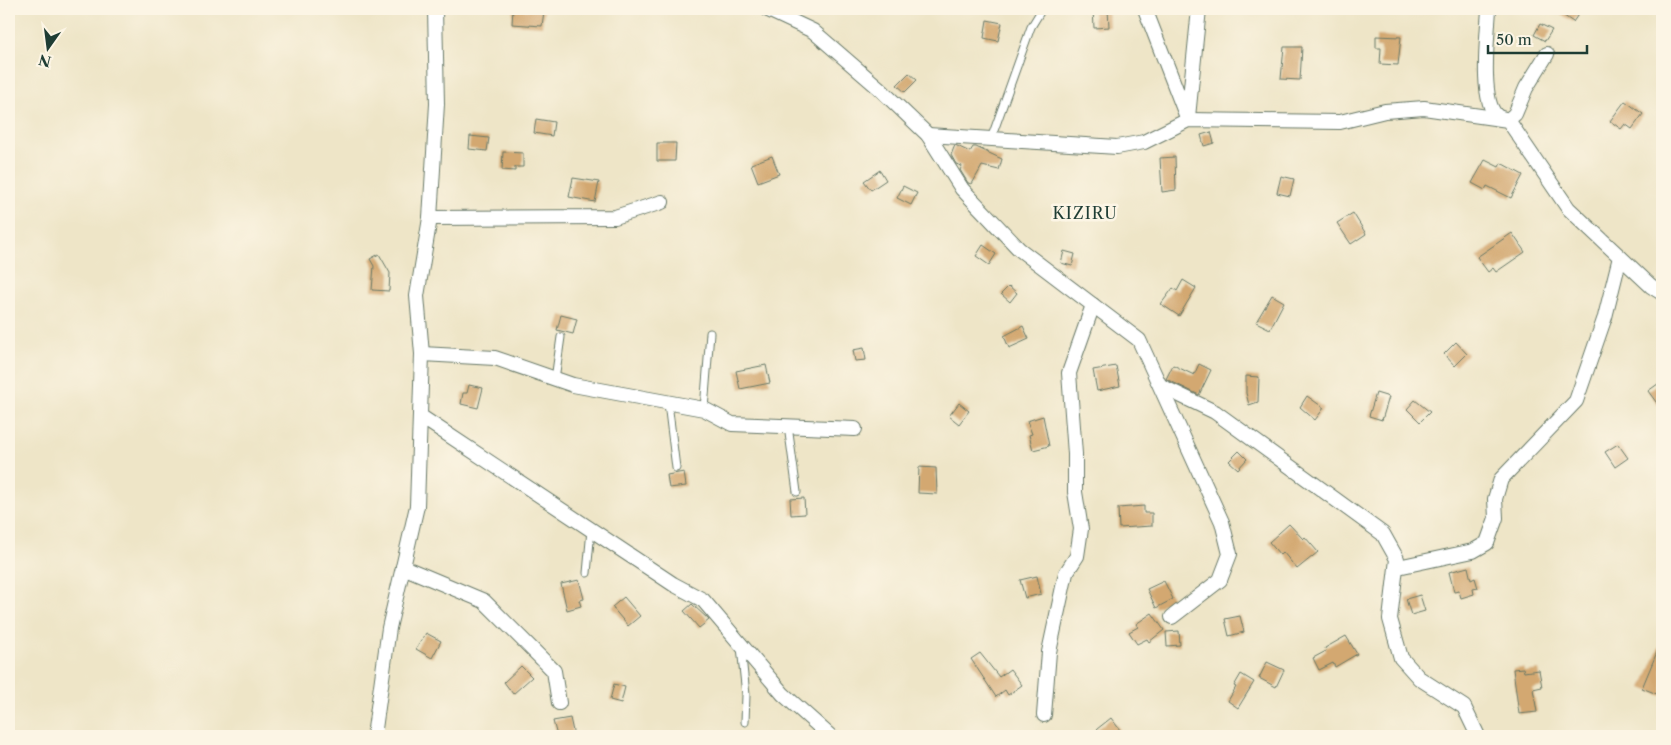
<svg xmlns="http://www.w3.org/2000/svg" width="1671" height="745" font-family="'Libre Caslon Text',serif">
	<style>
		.building { fill: #d3a871 }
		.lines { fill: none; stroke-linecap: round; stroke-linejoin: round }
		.service-casing { stroke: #677867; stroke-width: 9 }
		.minor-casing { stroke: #677867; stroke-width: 16 }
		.service { stroke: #fff; stroke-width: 7 }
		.minor { stroke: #fff; stroke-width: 14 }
		.labels { text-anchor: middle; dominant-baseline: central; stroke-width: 5; stroke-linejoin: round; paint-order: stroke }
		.quarter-label { font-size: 16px; letter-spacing: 1px; fill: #1f3d34; stroke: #fcf5e5 }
	</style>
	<rect width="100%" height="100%" fill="#fcf5e5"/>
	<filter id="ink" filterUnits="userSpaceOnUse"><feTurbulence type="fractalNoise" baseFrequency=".02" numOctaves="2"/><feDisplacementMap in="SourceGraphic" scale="10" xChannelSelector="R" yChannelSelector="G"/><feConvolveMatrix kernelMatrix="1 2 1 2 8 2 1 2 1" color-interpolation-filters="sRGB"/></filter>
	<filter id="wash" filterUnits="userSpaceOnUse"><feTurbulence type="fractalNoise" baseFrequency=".0096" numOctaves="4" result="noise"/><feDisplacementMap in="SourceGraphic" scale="20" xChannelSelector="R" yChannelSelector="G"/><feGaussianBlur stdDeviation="1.12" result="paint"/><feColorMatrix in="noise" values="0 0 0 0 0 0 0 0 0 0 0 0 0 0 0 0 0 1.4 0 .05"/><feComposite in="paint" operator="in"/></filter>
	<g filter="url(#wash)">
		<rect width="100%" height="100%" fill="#eee5c7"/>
		<g id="blocks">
			<g class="building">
				<polygon points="513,9 544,11 542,26 512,24"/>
				<polygon points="1093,9 1108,9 1109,27 1094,28"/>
				<polygon points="1554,9 1582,9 1573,22"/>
				<polygon points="987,20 1002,23 998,41 984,38"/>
				<polygon points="1540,24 1552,30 1545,41 1534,35"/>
				<polygon points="1376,36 1401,37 1398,65 1380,64 1381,48 1376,48"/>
				<polygon points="1284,47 1302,47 1300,80 1281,79"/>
				<polygon points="909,73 917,80 905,92 897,85"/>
				<polygon points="1625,101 1643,114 1632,129 1625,124 1621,129 1610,121"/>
				<polygon points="536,119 554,122 552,136 534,133"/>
				<polygon points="1211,132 1214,143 1204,146 1201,135"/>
				<polygon points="470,136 489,138 487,151 469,149"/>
				<polygon points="657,143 676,143 675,161 657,161"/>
				<polygon points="955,145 970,152 973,147 976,147 1002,159 999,170 982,166 972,184 968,183 960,170 962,166 956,164 951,155"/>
				<polygon points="503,152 523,153 523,167 515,167 515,171 502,170"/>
				<polygon points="772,156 779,174 758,182 751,164"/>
				<polygon points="1175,157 1176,190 1162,192 1160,158"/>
				<polygon points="1485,160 1499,167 1501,163 1523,175 1511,198 1487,186 1485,190 1472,183"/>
				<polygon points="880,170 886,180 871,190 864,181"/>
				<polygon points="1281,176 1294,179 1290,196 1277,193"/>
				<polygon points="573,178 599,182 595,202 569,197"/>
				<polygon points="903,186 917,193 911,205 897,198"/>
				<polygon points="1353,213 1366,234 1351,244 1337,223"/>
				<polygon points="1512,233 1525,252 1496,272 1493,268 1488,272 1477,257"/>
				<polygon points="983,245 996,254 989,265 976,256"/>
				<polygon points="1064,251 1075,254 1072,266 1061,263"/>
				<polygon points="379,254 390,273 389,291 372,290 374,266 370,259"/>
				<polygon points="1183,280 1196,288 1179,316 1161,304 1173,288 1177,291"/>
				<polygon points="1009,286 1017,293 1010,302 1001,294"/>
				<polygon points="1272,295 1284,302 1270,329 1256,322"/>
				<polygon points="561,315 577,319 573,334 557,330"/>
				<polygon points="1023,326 1029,339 1009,348 1004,336"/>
				<polygon points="1456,342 1467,354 1455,366 1444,354"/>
				<polygon points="864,348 866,360 855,361 853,350"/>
				<polygon points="1199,364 1211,370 1199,395 1166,379 1173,365 1194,375"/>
				<polygon points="766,365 770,383 740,389 736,371"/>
				<polygon points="1116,366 1120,386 1097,391 1093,370"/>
				<polygon points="1246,376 1259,377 1258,402 1249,405 1246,393"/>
				<polygon points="1662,381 1662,410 1648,391"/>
				<polygon points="469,385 483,388 478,408 461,404 463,393 467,393"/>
				<polygon points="1376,393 1389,397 1382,420 1369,416"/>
				<polygon points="1307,396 1324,408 1315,420 1300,407"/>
				<polygon points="1415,400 1430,412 1420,422 1407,409"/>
				<polygon points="959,403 969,411 959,424 949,416"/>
				<polygon points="1043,416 1049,446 1033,450 1029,435 1032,434 1027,421"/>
				<polygon points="1618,444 1628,458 1615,467 1605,452"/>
				<polygon points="1239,451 1247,459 1238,469 1229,461"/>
				<polygon points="919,467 936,468 937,494 918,493"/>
				<polygon points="684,472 686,486 669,488 667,475"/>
				<polygon points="804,498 805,514 791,515 790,499"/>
				<polygon points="1144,506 1144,513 1152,513 1152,526 1119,528 1118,508"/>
				<polygon points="1289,524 1303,539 1305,537 1318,552 1297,569 1283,552 1280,555 1269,542"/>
				<polygon points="1468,567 1471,580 1475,578 1478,588 1473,589 1474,594 1461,598 1459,591 1454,592 1449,572"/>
				<polygon points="1037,576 1041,594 1025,598 1020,580"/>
				<polygon points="579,580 584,599 579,600 581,606 567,610 561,584"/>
				<polygon points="1164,581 1173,599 1156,608 1147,589"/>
				<polygon points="1420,595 1425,611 1411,615 1406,599"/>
				<polygon points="624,597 640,616 628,626 612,607"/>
				<polygon points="692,604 709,620 699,628 684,611"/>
				<polygon points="1152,613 1164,630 1149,642 1147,639 1137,644 1129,632 1138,627 1136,624"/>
				<polygon points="1240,616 1244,632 1229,636 1225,619"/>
				<polygon points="1179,631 1180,645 1167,646 1166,632"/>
				<polygon points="426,633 441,641 432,658 416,649"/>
				<polygon points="1346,636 1357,654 1335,667 1333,663 1319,670 1313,658 1326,651 1325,648"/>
				<polygon points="1662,640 1662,696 1642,688"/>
				<polygon points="980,653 999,677 1010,669 1022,685 1008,695 1005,690 996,697 971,659"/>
				<polygon points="1267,662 1284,670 1276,687 1259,678"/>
				<polygon points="521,666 532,677 513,694 504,682"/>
				<polygon points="1523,668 1524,672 1539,670 1542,687 1533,689 1537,712 1519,714 1513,669"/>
				<polygon points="1241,674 1254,682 1238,708 1228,701 1236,687 1234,686"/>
				<polygon points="614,684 625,687 621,703 610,700"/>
				<polygon points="570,718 574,736 557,736 553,721"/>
				<polygon points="1111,718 1120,730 1112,736 1103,736 1097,729"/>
			</g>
		</g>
	</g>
	<g filter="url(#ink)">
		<use href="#blocks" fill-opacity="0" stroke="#677867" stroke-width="1"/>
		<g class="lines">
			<g class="service-casing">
				<g id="service">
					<polyline points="991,139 1031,27 1042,9"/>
					<polyline points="555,379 561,337"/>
					<polyline points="668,403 676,468"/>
					<polyline points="704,409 710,333"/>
					<polyline points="788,426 797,492"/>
					<polyline points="587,573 591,530"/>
					<polyline points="741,647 746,695 745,722"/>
				</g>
			</g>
			<g class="minor-casing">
				<g id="minor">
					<polyline points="766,9 813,31 879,88 928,135 962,189 1019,249 1139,340 1222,522 1230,554 1220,580 1172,617"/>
					<polyline points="1145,9 1188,120"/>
					<path d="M1489,9C1488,31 1479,101 1497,116C1500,118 1505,119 1508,120L1515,114L1526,88L1547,54"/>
					<polyline points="1188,117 1199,9"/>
					<polyline points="928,135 1117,147 1144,142 1188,120 1340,122 1385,111 1424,108 1508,120 1568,208 1651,286 1662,293"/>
					<polyline points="430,218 615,217 662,202"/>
					<polyline points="422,354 495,358 573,385 704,409 732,424 855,429"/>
					<polyline points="1161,386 1215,412 1383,534 1397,559 1390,619 1401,658 1419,678 1464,707 1478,736"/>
					<polyline points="420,416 673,584 703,600 783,694 830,736"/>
					<polyline points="403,567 484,601 554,671 559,703"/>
					<polyline points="1398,567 1473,551 1487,543 1496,518 1495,499 1501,479 1576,401 1605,317 1620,257"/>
					<polyline points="1044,715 1049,652 1066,573 1077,556 1081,529 1075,492 1075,454 1069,373 1093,305"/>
					<polyline points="374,736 389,628 417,506 422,354 417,296 430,218 437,104 435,9"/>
				</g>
			</g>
			<use href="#service" class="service"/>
			<use href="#minor" class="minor"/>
		</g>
	</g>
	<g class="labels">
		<g class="quarter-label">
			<text x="1085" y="213">KIZIRU</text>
		</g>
	</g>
	<rect width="1671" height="745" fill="none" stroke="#fcf5e5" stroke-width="30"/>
	<g transform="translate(48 48) rotate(194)" stroke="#fcf5e5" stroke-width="4" paint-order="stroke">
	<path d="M0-4L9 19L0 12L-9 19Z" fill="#1f3d34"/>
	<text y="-8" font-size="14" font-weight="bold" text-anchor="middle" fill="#1f3d34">N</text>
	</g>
	<path d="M1488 45v8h99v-8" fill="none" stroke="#1f3d34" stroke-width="2.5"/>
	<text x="1496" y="45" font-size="15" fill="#1f3d34" stroke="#fcf5e5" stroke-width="4" paint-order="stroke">50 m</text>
</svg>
